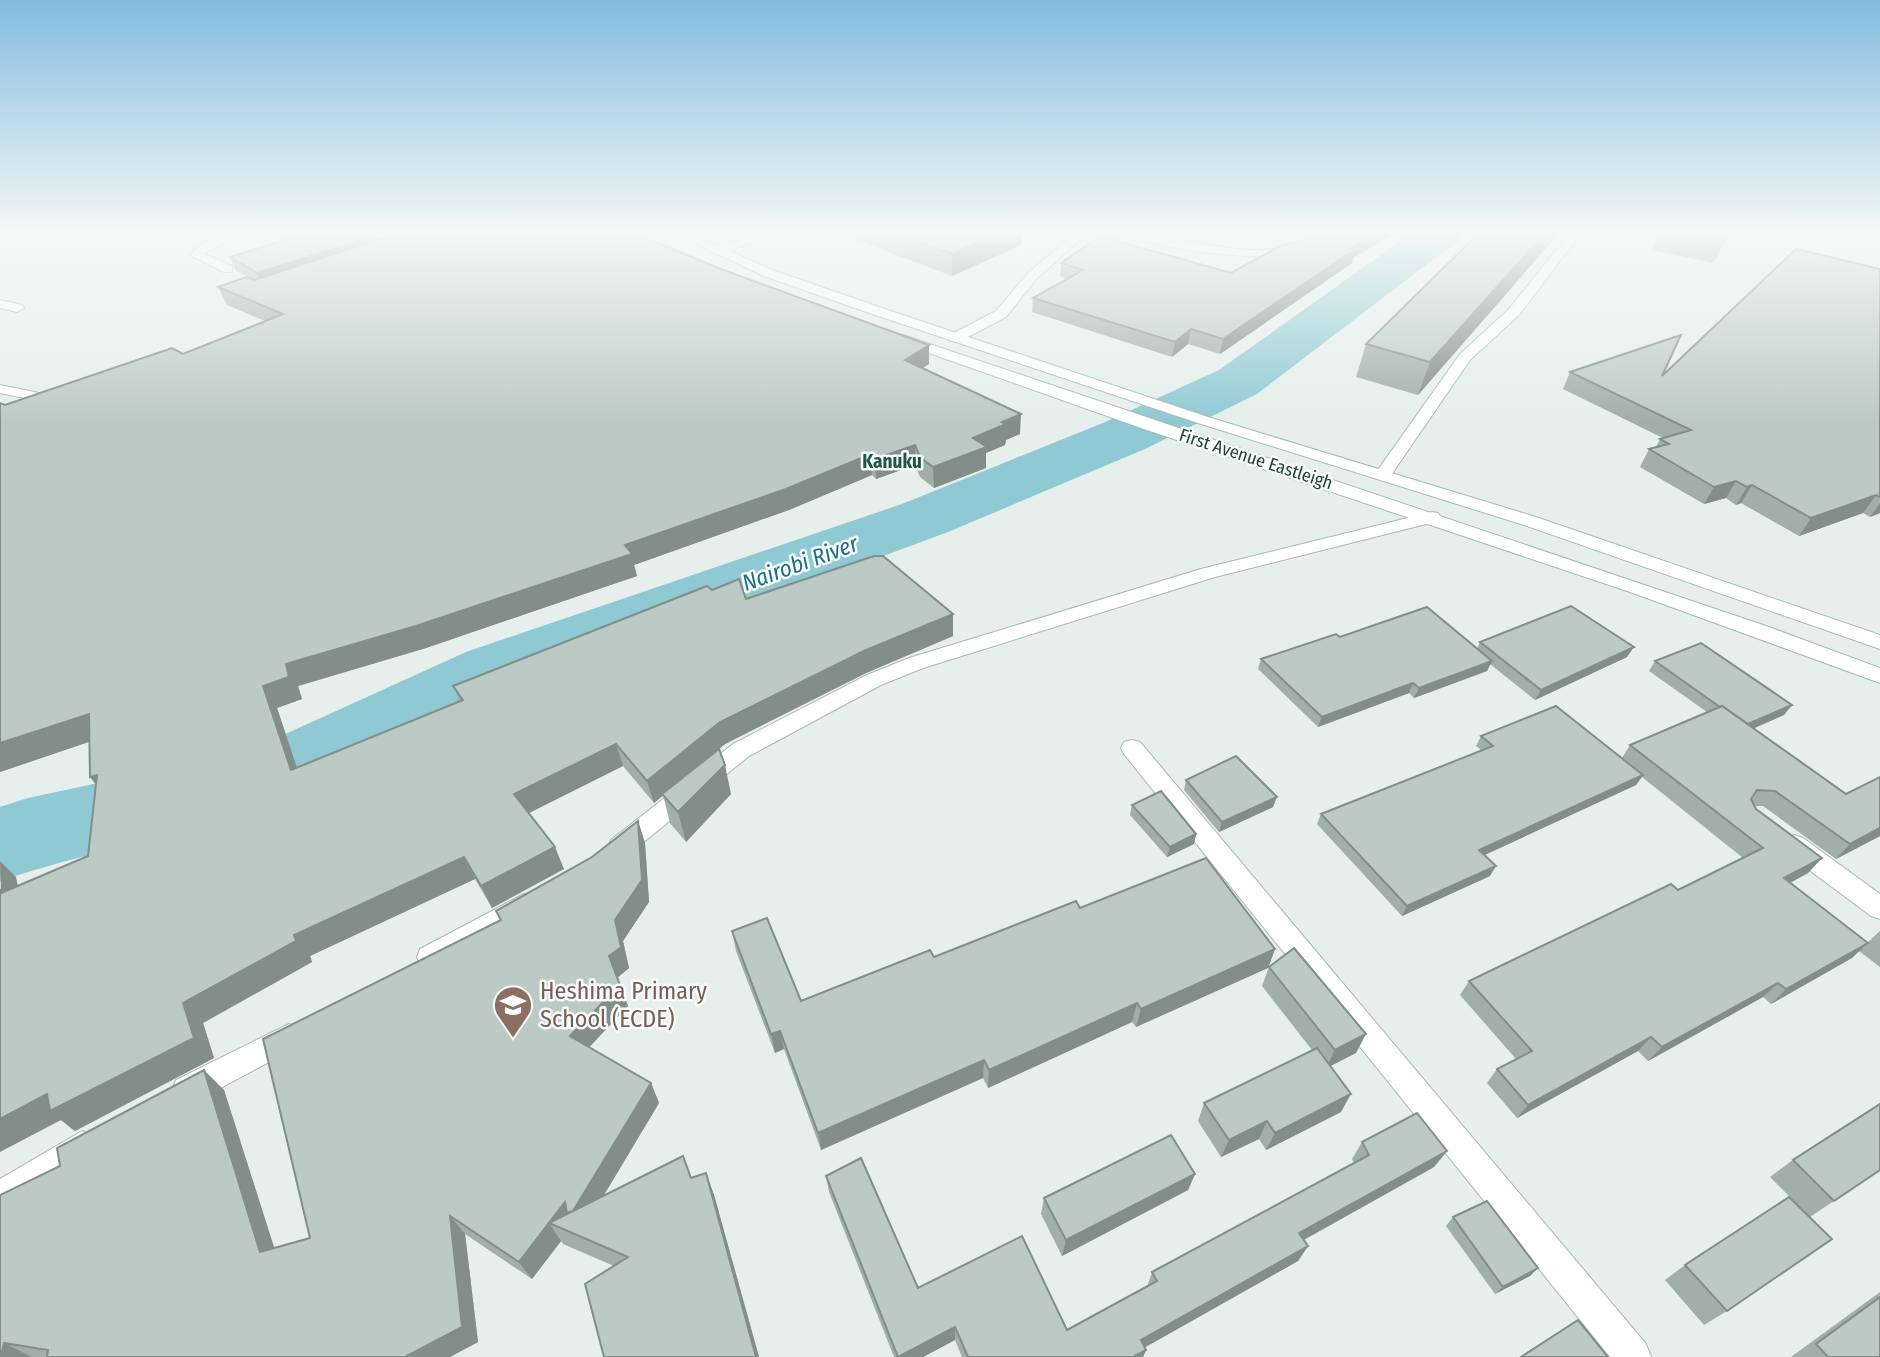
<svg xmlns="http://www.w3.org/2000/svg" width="1880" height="1357" font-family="'Fira Sans Condensed',sans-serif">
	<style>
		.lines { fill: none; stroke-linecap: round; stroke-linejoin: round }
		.river { fill: #8ec9d4; fill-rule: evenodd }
		.street-casing { stroke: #a8b8b2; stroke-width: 2 }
		.secondary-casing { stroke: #a4bbb3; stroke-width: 2 }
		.street { fill: #fff; fill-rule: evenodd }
		.secondary { fill: #fff; fill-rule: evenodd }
		.wall { fill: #a1aea9 }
		.shaded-wall { fill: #838d89 }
		.building { fill: #bbcac4; stroke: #838d89; stroke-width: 2 }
		.labels { text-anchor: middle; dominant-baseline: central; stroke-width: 5; stroke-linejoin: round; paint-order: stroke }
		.far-street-label { font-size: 18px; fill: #24423a; stroke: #f7fbf9 }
		.far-neighbourhood-label { font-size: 19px; font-weight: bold; fill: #1f5548; stroke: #f7fbf9 }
		.water-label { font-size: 23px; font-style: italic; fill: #1c6f80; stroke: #f7fbf9 }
		.near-education-label { font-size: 24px; fill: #785e54; stroke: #f7fbf9; text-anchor: start }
	</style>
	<rect width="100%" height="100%" fill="#e6efeb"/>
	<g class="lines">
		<path class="river" d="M1412,233H1462L1456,242L1257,394L1145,449L948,532L522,690L259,822C217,835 174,837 131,846C87,854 43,867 0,881V807L28,798L131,776L215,766L466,652L902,504L1103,423L1219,370Z"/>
		<g class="street-casing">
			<g id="street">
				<polygon points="225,233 241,233 204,254 232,266 232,272 224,272 190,255 201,244"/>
				<polygon points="755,233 772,233 721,255 711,252"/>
				<polygon points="1076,233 1088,233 1036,279 1006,317 960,341 950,341 950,335 996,311 1028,273"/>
				<path d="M1123,233C1171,233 1217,252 1265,250C1292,249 1297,233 1314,233C1310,241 1304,249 1295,253C1270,264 1145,247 1123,233Z"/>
				<polygon points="1570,233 1581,233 1519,315 1470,360 1389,478 1377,478 1375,474 1460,354 1509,309"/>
				<polygon points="0,300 22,305 24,308 17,312 0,308"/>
				<polygon points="0,385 49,395 51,398 44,402 0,393"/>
				<polygon points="1432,512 1438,513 1441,517 1438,521 1215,577 923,668 881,685 749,756 629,854 620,857 611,854 608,847 611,840 733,744 867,675 909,658 1201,569"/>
				<polygon points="1132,740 1140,742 1646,1344 1651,1357 1610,1357 1124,754 1121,748 1124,742"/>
				<polygon points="1794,835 1803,838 1880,894 1880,919 1871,916 1785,852 1782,845 1785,838"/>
				<polygon points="524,894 533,897 537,905 533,913 440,965 430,969 420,965 417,957 420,949"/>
				<polygon points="289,1024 299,1028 303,1037 299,1046 198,1100 187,1104 176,1100 172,1090 176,1080"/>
				<polygon points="82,1131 93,1136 98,1147 93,1158 0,1213 0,1179"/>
			</g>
		</g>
		<g class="secondary-casing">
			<g id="secondary">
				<polygon points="631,233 646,233 676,250 666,253"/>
				<polygon points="674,233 689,233 772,270 882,308 1208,417 1536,517 1880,635 1880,649 1524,525 1198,423 872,314 764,276"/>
				<polygon points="903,335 1766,626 1880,668 1880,683 1630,592 1141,428 898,342 896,339"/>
			</g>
		</g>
		<use href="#street" class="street"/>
		<use href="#secondary" class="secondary"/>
	</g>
	<g class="wall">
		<polygon points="838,233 1022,233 1021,245 952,276"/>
		<polygon points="1479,233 1559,233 1418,395 1356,377 1366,344"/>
		<polygon points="1659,233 1729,233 1714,263 1652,250"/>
		<polygon points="374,236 375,241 929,364 923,368 1020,434 1006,440 1005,445 986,453 986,468 934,488 920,477 915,465 876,479 872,475 789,510 634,565 637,576 426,648 298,686 302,699 277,708 297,768 460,702 453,686 712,590 746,599 953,614 953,636 866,673 725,744 706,760 731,794 686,842 670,823 663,795 654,803 623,766 529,813 564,869 492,908 475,879 310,956 312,962 203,1023 214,1058 75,1131 61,1120 16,877 17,886 88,856 96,785 90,777 89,742 0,772 5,405 183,354 265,321 227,305 218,287 250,278 235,270 230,257"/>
		<polygon points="1353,258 1352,263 1220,354 1188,344 1172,357 1032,312 1033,298 1067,279 1060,276 1061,263 1231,273"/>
		<polygon points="1880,269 1880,513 1870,517 1863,513 1799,536 1741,503 1736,505 1726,498 1704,504 1640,467 1649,449 1656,447 1660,439 1663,438 1563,389 1570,372 1662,376"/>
		<polygon points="1340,637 1477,649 1480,642 1627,657 1535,700 1490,664 1487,671 1414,698 1409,693 1318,727 1258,669 1261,659"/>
		<polygon points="1655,661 1784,715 1754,728 1846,794 1880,777 1880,836 1836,859 1763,806 1754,806 1756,809 1822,858 1808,873 1790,883 1867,943 1880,931 1880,967 1859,951 1852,958 1771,1004 1763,997 1648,1061 1638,1051 1517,1118 1487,1083 1497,1069 1516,1059 1460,995 1469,981 1678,890 1743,858 1642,777 1636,785 1484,855 1490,876 1402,916 1317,824 1321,814 1482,751 1476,746 1481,736 1622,758 1630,745 1707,712 1649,671"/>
		<polygon points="1186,780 1273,807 1219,832 1184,790"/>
		<polygon points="1132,805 1196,834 1194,844 1167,857 1130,815"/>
		<polygon points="638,821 645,843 649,902 623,941 629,968 617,978 628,1006 589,1047 651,1083 659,1103 604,1195 692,1177 706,1173 714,1195 759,1357 604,1357 614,1266 563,1244 561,1241 532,1279 465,1234 478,1342 450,1357 0,1357 0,1195 224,1090 274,1248 310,1238 501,920 496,911 592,857"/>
		<polygon points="1080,908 1275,949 1268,968 1136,1027 1132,1022 988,1088 983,1078 821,1150 784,1049 775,1053 736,951 732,931 801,1001"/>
		<polygon points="1269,967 1356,1053 1331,1066 1341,1112 1266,1150 1259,1139 1221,1157 1198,1121 1204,1103 1312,1050 1262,986"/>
		<polygon points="1362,1142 1447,1151 1434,1167 1304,1240 1308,1246 1298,1261 1145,1347 1146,1350 1143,1357 962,1357 955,1340 923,1357 894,1357 829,1192 826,1176 918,1288 1067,1330 1147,1287 1152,1272 1354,1163 1352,1159"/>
		<polygon points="1793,1160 1880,1170 1810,1217 1770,1177"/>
		<polygon points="1195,1174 1188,1190 1062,1256 1041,1214 1044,1198"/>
		<polygon points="1453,1217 1538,1268 1530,1276 1495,1294 1446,1226"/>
		<polygon points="1685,1265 1727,1311 1704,1325 1665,1280"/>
		<polygon points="1880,1292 1880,1357 1791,1357"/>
	</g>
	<g class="shaded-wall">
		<polygon points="999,233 1022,233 1021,245 952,276 952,254"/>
		<polygon points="1377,233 1396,233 1353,258 1352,263 1220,354 1223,339 1350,248"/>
		<polygon points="1545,233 1559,233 1418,395 1430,362"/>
		<polygon points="374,236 378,249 263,286 257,273"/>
		<polygon points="1191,329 1188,344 1172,357 1175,342"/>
		<polygon points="929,345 929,364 905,379 905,360"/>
		<polygon points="1021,414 1020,434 1006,440 1005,445 986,453 986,468 934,488 933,467 973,438 1002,422"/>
		<polygon points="915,445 915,465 876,479 875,459"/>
		<polygon points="871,454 872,475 789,510 634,565 637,576 426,648 298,686 302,699 277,708 305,792 291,770 263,686 286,664 625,545"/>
		<polygon points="1736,481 1726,498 1704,504 1714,487"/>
		<polygon points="1752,485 1741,503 1736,505 1747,487"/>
		<polygon points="1876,495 1863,513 1799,536 1811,518"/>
		<polygon points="1880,503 1880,513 1870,517"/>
		<polygon points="953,614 953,636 866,673 725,744 654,803 647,781 720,722 864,651"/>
		<polygon points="1634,647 1627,657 1535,700 1541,690"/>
		<polygon points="1492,661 1487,671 1414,698 1419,688"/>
		<polygon points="1413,683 1409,693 1318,727 1322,717"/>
		<polygon points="1792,705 1784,715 1739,735 1746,725"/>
		<polygon points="89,714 106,736 0,772 0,743"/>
		<polygon points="616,744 623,766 523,816 514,794"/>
		<polygon points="725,765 731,794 686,842 678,812"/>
		<polygon points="97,775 108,799 90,777"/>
		<polygon points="1643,775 1636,785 1474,860 1479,850"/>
		<polygon points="1277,797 1273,807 1219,832 1222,822"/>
		<polygon points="638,821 645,843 649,902 623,941 629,968 617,978 628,1006 580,1057 570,1036 609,956 615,920"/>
		<polygon points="1880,828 1880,836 1836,859 1850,844"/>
		<polygon points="1196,834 1194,844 1167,857 1170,847"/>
		<polygon points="555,847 564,869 492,908 481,886"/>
		<polygon points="464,857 475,879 310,956 312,962 203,1023 214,1058 75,1131 61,1120 0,1152 0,1119 47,1094 183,1003 294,935"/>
		<polygon points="1822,858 1808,873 1771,893 1784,878"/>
		<polygon points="0,861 16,877 23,914 1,893"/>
		<polygon points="1496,866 1490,876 1402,916 1407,906"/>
		<polygon points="1868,943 1852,958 1771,1004 1786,989"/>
		<polygon points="1275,949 1268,968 1136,1027 1141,1009"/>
		<polygon points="1778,983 1763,997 1648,1061 1662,1047"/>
		<polygon points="1137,1003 1132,1022 988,1088 989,1070"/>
		<polygon points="780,1031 784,1049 775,1053 771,1034"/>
		<polygon points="1366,1034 1356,1053 1326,1068 1335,1050"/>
		<polygon points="1651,1037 1638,1051 1517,1118 1528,1105"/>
		<polygon points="984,1060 983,1078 821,1150 818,1133"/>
		<polygon points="204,1070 224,1090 281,1269 260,1252"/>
		<polygon points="651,1083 659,1103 580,1235 549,1223"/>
		<polygon points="1351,1094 1341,1112 1266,1150 1275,1133"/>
		<polygon points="1267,1121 1259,1139 1221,1157 1229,1140"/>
		<polygon points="1447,1151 1434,1167 1289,1248 1299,1233"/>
		<polygon points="706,1173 714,1195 759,1357 756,1357"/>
		<polygon points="1195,1174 1188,1190 1062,1256 1066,1240"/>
		<polygon points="450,1216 465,1234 478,1342 450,1357 405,1357"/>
		<polygon points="549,1223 561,1241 532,1279 519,1262"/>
		<polygon points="1308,1246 1298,1261 1135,1353 1141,1340"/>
		<polygon points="1538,1268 1530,1276 1495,1294 1503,1287"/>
		<polygon points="955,1327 955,1340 923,1357 898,1357"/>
		<polygon points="4,1343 32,1357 1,1357"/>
		<polygon points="1146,1350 1143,1357 1133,1357"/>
	</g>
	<g class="building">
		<polygon points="307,233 367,233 374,236 257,273 230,257"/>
		<polygon points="398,233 634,233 721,269 929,345 905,360 1021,414 1002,422 1006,424 973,438 987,447 933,467 920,457 915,445 875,459 871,454 786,489 625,545 632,554 416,626 286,664 289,677 263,686 291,770 463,700 453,686 707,586 712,590 739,579 746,599 874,556 883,556 953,614 864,651 720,722 647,781 616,744 514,794 555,847 481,886 464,857 294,935 296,941 183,1003 194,1038 50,1111 47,1094 0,1119 0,889 1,893 88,856 97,775 90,777 89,714 0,743 0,403 5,405 172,348 183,354 283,314 218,287 246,277 255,280"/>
		<polygon points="894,233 999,233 952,254"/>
		<polygon points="1311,233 1377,233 1350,248 1355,249 1223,339 1191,329 1175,342 1033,298 1083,270 1061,263 1100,236 1231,273 1280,246 1302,241"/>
		<polygon points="1479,233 1545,233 1430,362 1366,344"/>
		<polygon points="1691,233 1729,233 1725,240"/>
		<polygon points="1796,249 1880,269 1880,497 1876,495 1811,518 1752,485 1747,487 1736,481 1714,487 1649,449 1669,444 1660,439 1691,430 1570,372 1681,335 1662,376"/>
		<polygon points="1571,606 1634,647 1541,690 1480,642"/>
		<polygon points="1427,607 1492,661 1419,688 1413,683 1322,717 1261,659 1336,634 1340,637"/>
		<polygon points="1701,643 1792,705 1748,724 1722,706 1720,707 1655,661"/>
		<polygon points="1556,706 1643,775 1479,850 1496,866 1407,906 1321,814 1493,746 1481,736"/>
		<polygon points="1722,706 1846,794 1880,777 1880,828 1850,844 1775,791 1757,790 1751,799 1756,809 1822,858 1784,878 1868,943 1786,989 1778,983 1662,1047 1651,1037 1528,1105 1497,1069 1532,1051 1469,981 1671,884 1678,890 1763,848 1630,745"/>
		<polygon points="719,749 725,765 678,812 662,794"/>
		<polygon points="1236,756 1277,797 1222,822 1186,780"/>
		<polygon points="1161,791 1196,834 1170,847 1132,805"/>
		<polygon points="638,821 642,880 615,920 621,947 609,956 620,985 570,1036 651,1083 573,1211 567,1213 565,1202 519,1262 450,1216 462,1327 405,1357 47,1357 48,1350 4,1343 1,1357 0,1357 0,1195 60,1166 57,1148 204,1070 260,1252 310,1238 263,1039 501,920 496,911 592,857"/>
		<polygon points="1206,858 1275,949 1141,1009 1137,1003 989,1070 984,1060 818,1133 780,1031 771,1034 732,931 767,918 801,1001 930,950 934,957 1076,901 1080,908"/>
		<polygon points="1294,948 1366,1034 1335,1050 1269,967"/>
		<polygon points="1317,1048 1351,1094 1275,1133 1267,1121 1229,1140 1204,1103"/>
		<polygon points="1880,1104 1880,1170 1834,1201 1793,1160"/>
		<polygon points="1417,1113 1447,1151 1299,1233 1308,1246 1141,1340 1146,1350 1133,1357 968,1357 955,1327 898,1357 826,1176 861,1158 918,1288 1022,1236 1067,1330 1157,1281 1152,1272 1369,1155 1362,1142"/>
		<polygon points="1171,1135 1195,1174 1066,1240 1044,1198"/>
		<polygon points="683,1156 691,1178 706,1173 756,1357 604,1357 585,1284 628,1257 549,1223"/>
		<polygon points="1789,1197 1832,1239 1727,1311 1685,1265"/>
		<polygon points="1487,1201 1538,1268 1503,1287 1453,1217"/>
		<polygon points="1880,1297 1880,1357 1828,1357 1816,1344"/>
		<polygon points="1578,1320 1608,1357 1521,1357"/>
	</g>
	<linearGradient id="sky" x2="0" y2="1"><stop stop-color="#84bce0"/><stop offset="0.55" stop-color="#f4f8f6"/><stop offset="1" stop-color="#f4f8f6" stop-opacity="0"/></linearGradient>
	<rect width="1880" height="423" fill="url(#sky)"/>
	<defs>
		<g id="school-pin" transform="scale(2.0125)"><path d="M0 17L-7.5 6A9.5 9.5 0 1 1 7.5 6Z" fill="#8d6e63" stroke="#f7fbf9"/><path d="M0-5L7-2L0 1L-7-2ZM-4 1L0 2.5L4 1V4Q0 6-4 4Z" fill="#fff"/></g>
	</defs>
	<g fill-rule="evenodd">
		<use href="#school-pin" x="513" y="1005"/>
	</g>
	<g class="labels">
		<g class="far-street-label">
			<text transform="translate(1256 459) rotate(18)">First Avenue Eastleigh</text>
		</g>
		<g class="far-neighbourhood-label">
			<text x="892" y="461">Kanuku</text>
		</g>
		<g class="water-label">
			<text transform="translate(800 563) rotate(-20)">Nairobi River</text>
		</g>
		<g class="near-education-label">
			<text x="540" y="991">Heshima Primary<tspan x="540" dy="28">School (ECDE)</tspan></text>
		</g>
	</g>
</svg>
